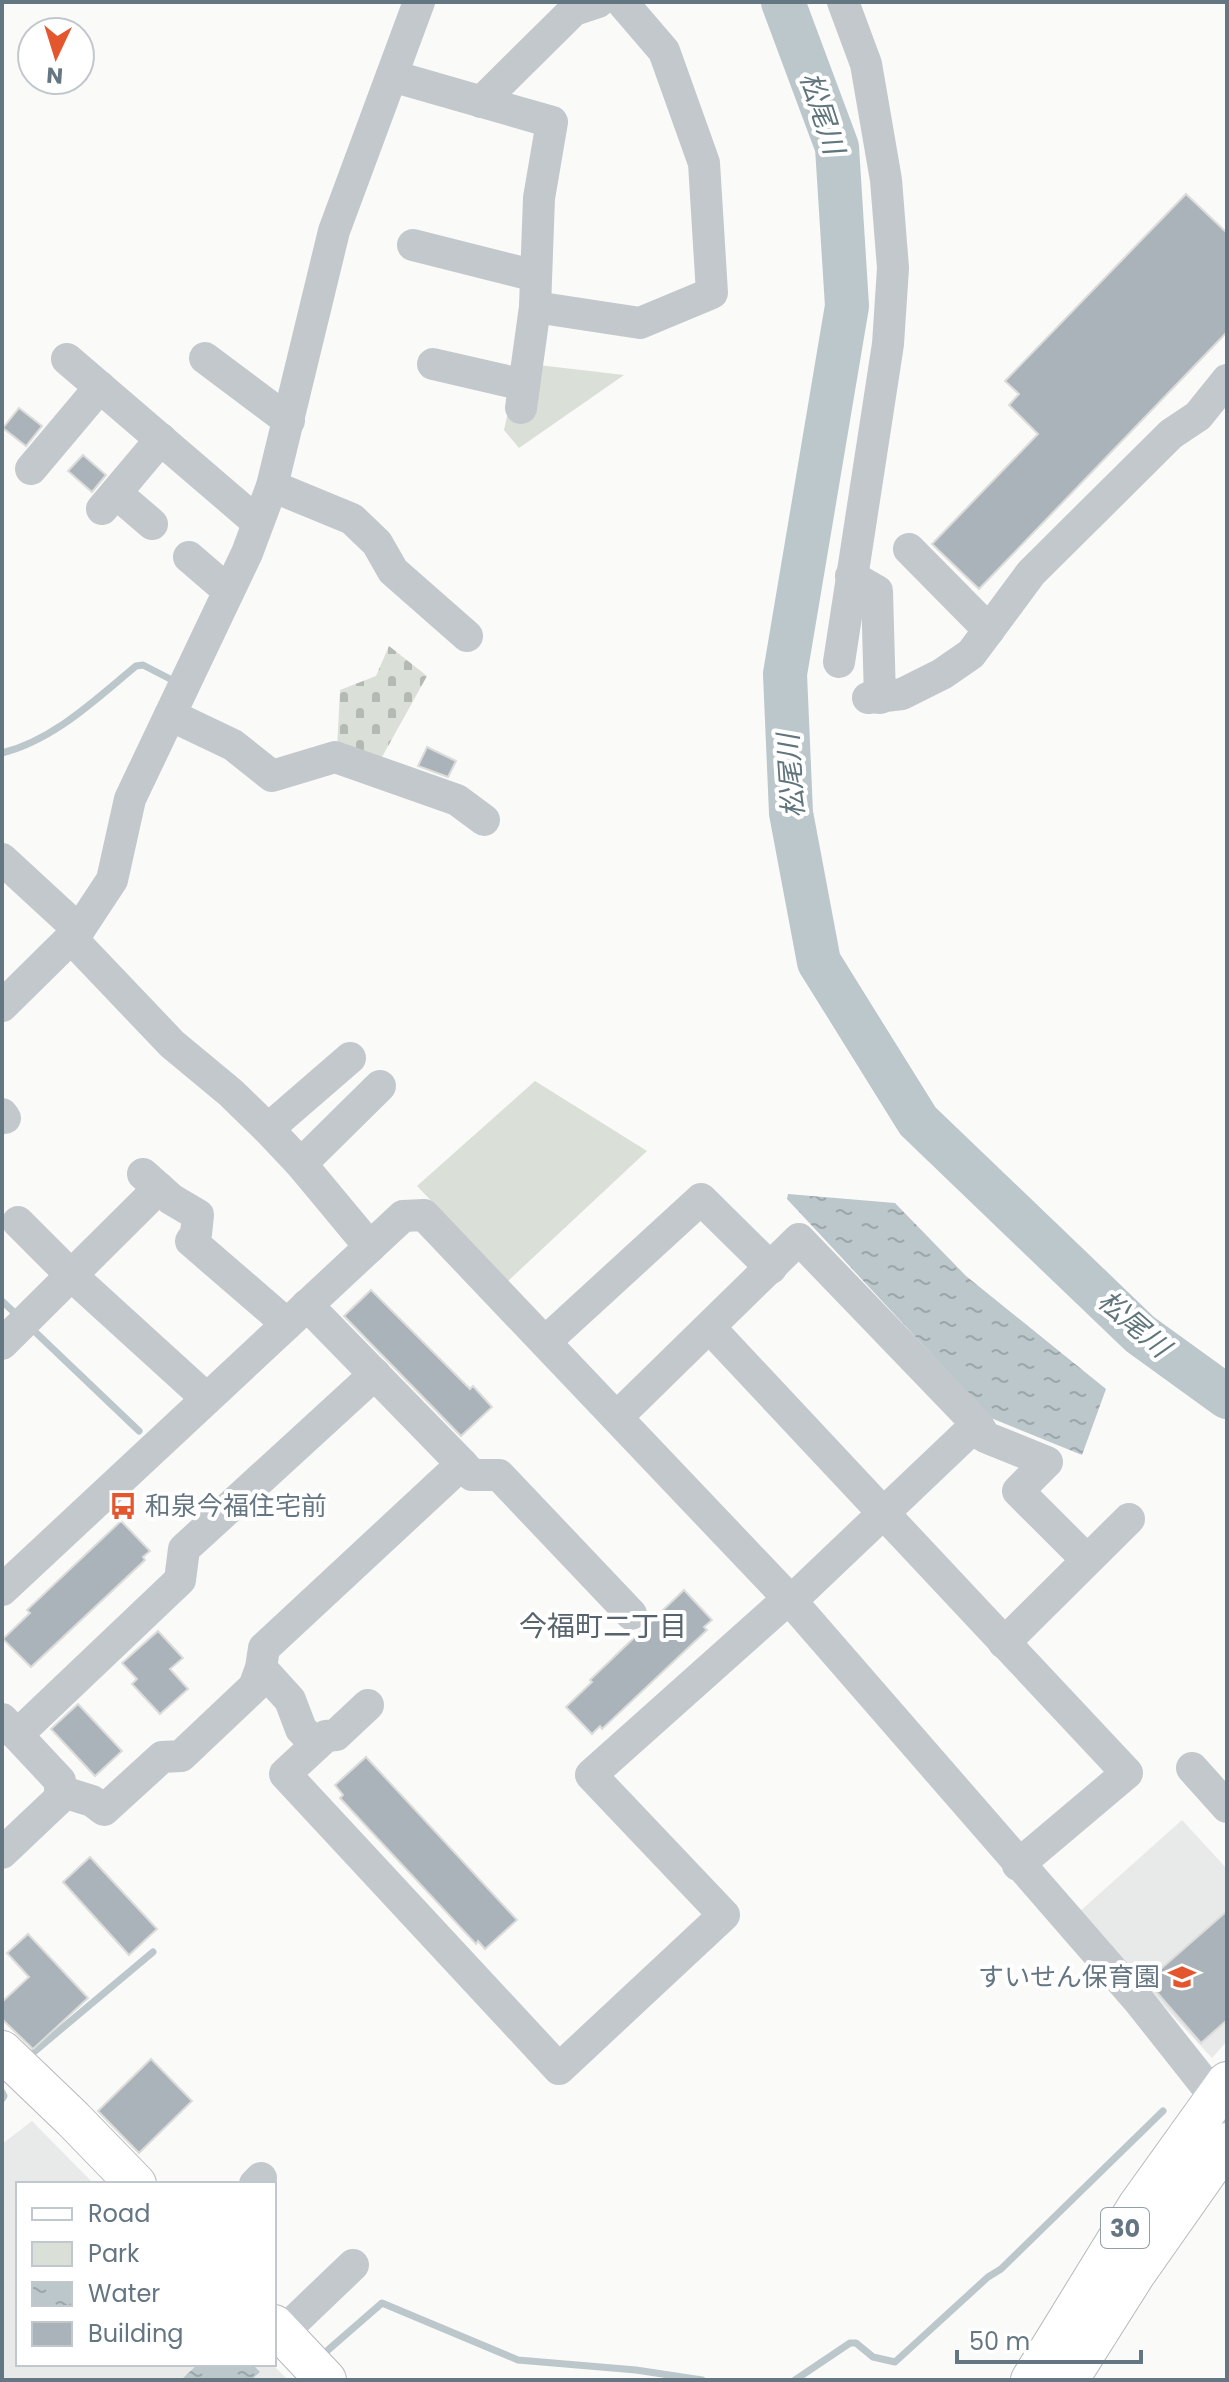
<svg xmlns="http://www.w3.org/2000/svg" width="1229" height="2382" font-family="Poppins,'Noto Sans JP',sans-serif">
	<style>
		.built { fill: #e8e9e9 }
		.green { fill: #dadfd7 }
		.cemetery { fill: url(#cemetery-stones) }
		.water { fill: url(#water-ripples) }
		.lines { fill: none; stroke-linecap: round; stroke-linejoin: round }
		.stream { stroke: #bbc7cb; stroke-width: 7 }
		.river { stroke: #bbc7cb; stroke-width: 44 }
		.building { fill: #aab3b9; stroke: #dcdcda; stroke-width: 2 }
		.major-casing { stroke: #b5babe; stroke-width: 42 }
		.minor { stroke: #c3c8cc; stroke-width: 32 }
		.major { stroke: #fff; stroke-width: 40 }
		.labels { text-anchor: middle; dominant-baseline: central; stroke-width: 8; stroke-linejoin: round; paint-order: stroke }
		.shield { fill: #fff; stroke: #939fa8; stroke-width: 2 }
		.shield-label { font-size: 24px; font-weight: bold; fill: #657683 }
		.poi-label { font-size: 26px; fill: #657683; stroke: #fff; text-anchor: start }
		.water-label { font-size: 28px; font-style: italic; fill: #60757c; stroke: #fff }
		.neighbourhood-label { font-size: 28px; fill: #57646e; stroke: #fff }
	</style>
	<defs>
		<pattern id="cemetery-stones" width="16" height="16" patternUnits="userSpaceOnUse" patternTransform="scale(2)"><rect width="16" height="16" fill="#dadfd7"/><path d="M2 7V4a2 2 0 0 1 4 0v3zM10 15v-3a2 2 0 0 1 4 0v3z" fill="#b4b9b4"/></pattern>
		<pattern id="water-ripples" width="26" height="14" patternUnits="userSpaceOnUse" patternTransform="scale(2)"><rect width="26" height="14" fill="#bbc7cb"/><path d="M2 4q2-2 4 0t4 0M15 11q2-2 4 0t4 0" fill="none" stroke="#9ca6aa"/></pattern>
	</defs>
	<rect width="100%" height="100%" fill="#fafaf8"/>
	<g class="built">
		<polygon points="1182,1820 1227,1869 1227,2041 1212,2058 1078,1913"/>
		<polygon points="32,2121 94,2184 18,2184 18,2364 272,2364 288,2380 2,2380 2,2144"/>
	</g>
	<g class="green">
		<polygon points="538,365 624,375 519,448 504,430 508,412"/>
		<polygon points="535,1081 647,1151 508,1281 417,1186"/>
	</g>
	<polygon class="cemetery" points="389,646 427,676 377,766 337,750 340,690 376,676"/>
	<g class="water">
		<polygon points="788,1194 895,1203 966,1276 1106,1389 1082,1455 991,1418 787,1199"/>
		<polygon points="198,2364 252,2364 260,2372 251,2380 181,2380"/>
	</g>
	<g class="lines">
		<g class="stream">
			<path d="M2,753C54,740 96,699 136,666L143,665L174,681"/>
			<polyline points="2,1301 18,1316"/>
			<polyline points="31,1328 139,1431"/>
			<polyline points="35,2051 153,1952"/>
			<polyline points="2,2092 4,2096 2,2099"/>
			<polyline points="328,2350 382,2303 518,2360 636,2370 702,2380"/>
			<polyline points="795,2380 850,2343 856,2343 873,2357 895,2362 988,2277 1001,2269 1163,2111"/>
		</g>
		<polyline class="river" points="783,2 837,147 847,306 785,674 791,813 819,962 918,1121 1140,1334 1227,1397"/>
	</g>
	<g class="building">
		<polygon points="1186,194 1227,233 1227,332 979,589 932,544 1038,434 1009,405 1019,394 1005,381"/>
		<polygon points="19,408 42,426 26,446 3,428"/>
		<polygon points="83,455 106,475 92,492 68,471"/>
		<polygon points="427,747 456,761 448,777 418,766"/>
		<polygon points="371,1290 470,1389 473,1386 492,1407 461,1436 344,1316"/>
		<polygon points="121,1521 150,1551 143,1557 145,1560 31,1667 3,1639 30,1613 27,1610"/>
		<polygon points="684,1590 712,1620 704,1627 707,1630 602,1729 600,1726 592,1734 566,1707 592,1682 590,1680"/>
		<polygon points="158,1631 183,1658 170,1669 188,1689 160,1714 132,1684 137,1679 122,1663"/>
		<polygon points="78,1704 122,1751 95,1776 51,1729"/>
		<polygon points="366,1757 517,1920 485,1949 478,1941 476,1944 340,1798 343,1795 335,1785"/>
		<polygon points="90,1857 157,1929 129,1955 63,1882"/>
		<polygon points="1227,1911 1227,2020 1201,2043 1147,1981"/>
		<polygon points="28,1934 88,1998 33,2049 2,2019 2,2002 29,1977 7,1953"/>
		<polygon points="151,2059 192,2101 139,2153 98,2111"/>
	</g>
	<g class="lines">
		<g class="major-casing">
			<g id="major">
				<polyline points="2,2051 73,2119 136,2184"/>
				<polyline points="274,2325 326,2380"/>
				<polyline points="1031,2380 1138,2206 1227,2082"/>
				<polyline points="1068,2380 1135,2274 1227,2143"/>
			</g>
		</g>
		<g class="minor">
			<polyline points="392,76 552,122 539,198 535,307 521,408"/>
			<polyline points="481,102 574,10 598,2"/>
			<polyline points="413,245 536,276"/>
			<polyline points="535,307 640,323 712,293 704,163 664,51 622,2"/>
			<polyline points="205,358 289,421"/>
			<polyline points="67,359 249,515 259,519"/>
			<polyline points="433,364 524,385"/>
			<polyline points="31,469 100,387"/>
			<polyline points="272,486 352,519 377,543 393,571 467,636"/>
			<polyline points="116,493 152,524"/>
			<polyline points="102,509 161,439"/>
			<polyline points="909,549 989,630"/>
			<polyline points="189,557 218,582 230,587"/>
			<polyline points="851,576 877,591 880,698"/>
			<polyline points="839,662 888,344 893,268 886,180 866,64 843,2"/>
			<polyline points="868,698 902,694 942,674 971,654 1031,573 1171,434 1198,416 1227,380"/>
			<polyline points="170,715 233,745 272,776 335,757 457,800 484,820"/>
			<polyline points="2,859 79,930"/>
			<polyline points="71,938 172,1044 231,1093 268,1129 301,1164 370,1247"/>
			<polyline points="2,1006 79,930 112,880 130,799 247,553 272,486 334,231 419,2"/>
			<polyline points="2,1114 5,1118"/>
			<polyline points="268,1129 350,1058"/>
			<polyline points="301,1164 380,1086"/>
			<polyline points="143,1174 171,1199 198,1215 196,1234 191,1241 287,1324"/>
			<polyline points="18,1222 72,1276 205,1397"/>
			<polyline points="710,1328 1127,1773 1018,1865"/>
			<polyline points="545,1342 701,1199 771,1268"/>
			<polyline points="2,1344 159,1188"/>
			<polyline points="977,1424 985,1437 1047,1462 1018,1491 1087,1560"/>
			<polyline points="462,1464 472,1475 499,1475 631,1614"/>
			<polyline points="2,1590 403,1216 424,1215 791,1601 1139,2001 1215,2097 1227,2126"/>
			<polyline points="1004,1643 1129,1519"/>
			<polyline points="261,1668 290,1700 301,1729 316,1745"/>
			<polyline points="368,1705 336,1735 326,1736 285,1774 559,2069 724,1915 591,1775 778,1608 791,1601 977,1424 799,1239 617,1417"/>
			<polyline points="2,1719 60,1781 60,1798 2,1853"/>
			<polyline points="17,1735 180,1580 184,1549 375,1374"/>
			<polyline points="1192,1768 1227,1807"/>
			<polyline points="60,1791 92,1801 104,1810 162,1757 181,1756 254,1687 261,1668 264,1648 462,1464 307,1305"/>
			<polyline points="255,2184 261,2178"/>
			<polyline points="282,2333 353,2265"/>
		</g>
		<use href="#major" class="major"/>
	</g>
	<defs>
		<g id="bus-bare" transform="scale(2.16)"><path d="M-5-6H5V4H4V6H2V4H-2V6H-4V4H-5ZM-3.5-4V0h7V-4ZM-3.5 1.2v1.5H-2V1.2ZM2 1.2v1.5H3.5V1.2Z" fill="#e4572e" stroke="#fff" stroke-width="2.5" paint-order="stroke"/></g>
		<g id="school-bare" transform="scale(2.16)"><path d="M0-5L7-2L0 1L-7-2ZM-4 1L0 2.5L4 1V4Q0 6-4 4Z" fill="#e4572e" stroke="#fff" stroke-width="2.5" paint-order="stroke"/></g>
	</defs>
	<g fill-rule="evenodd">
		<use href="#bus-bare" x="123" y="1506"/>
		<use href="#school-bare" x="1182" y="1977"/>
	</g>
	<g class="labels">
		<rect class="shield" x="1101" y="2208" width="48" height="40" rx="6"/>
		<g class="shield-label">
			<text x="1125" y="2228">30</text>
		</g>
		<g class="poi-label">
			<text x="145" y="1506">和泉今福住宅前</text>
			<text x="1160" y="1977" text-anchor="end">すいせん保育園</text>
		</g>
		<g class="water-label">
			<text transform="translate(822 113) rotate(72)">松尾川</text>
			<text transform="translate(791 776) rotate(-94)">松尾川</text>
			<text transform="translate(1134 1324) rotate(41)">松尾川</text>
		</g>
		<g class="neighbourhood-label">
			<text x="603" y="1626">今福町二丁目</text>
		</g>
	</g>
	<rect width="1229" height="2382" fill="none" stroke="#657683" stroke-width="8"/>
	<rect x="16" y="2182" width="260" height="184" fill="#ffffff" stroke="#c1c8cd" stroke-width="2"/>
	<rect x="32" y="2208" width="40" height="12" fill="#ffffff" stroke="#c1c8cd" stroke-width="2"/>
	<text x="88" y="2222" font-size="24" fill="#657683">Road</text>
	<rect x="32" y="2242" width="40" height="24" fill="#dadfd7" stroke="#c1c8cd" stroke-width="2"/>
	<text x="88" y="2262" font-size="24" fill="#657683">Park</text>
	<rect x="32" y="2282" width="40" height="24" fill="url(#water-ripples)" stroke="#c1c8cd" stroke-width="2"/>
	<text x="88" y="2302" font-size="24" fill="#657683">Water</text>
	<rect x="32" y="2322" width="40" height="24" fill="#aab3b9" stroke="#c1c8cd" stroke-width="2"/>
	<text x="88" y="2342" font-size="24" fill="#657683">Building</text>
	<g transform="translate(56 56) rotate(184)"><circle r="38" fill="#ffffff" stroke="#c1c8cd" stroke-width="2"/>
	<path d="M0-6L14 30L0 20L-14 30Z" fill="#e4572e"/>
	<text y="-12" font-size="22" font-weight="bold" text-anchor="middle" fill="#657683">N</text>
	</g>
	<path d="M957 2350v12h184v-12" fill="none" stroke="#657683" stroke-width="4"/>
	<text x="969" y="2350" font-size="24" fill="#657683" stroke="#ffffff" stroke-width="6" paint-order="stroke">50 m</text>
</svg>
